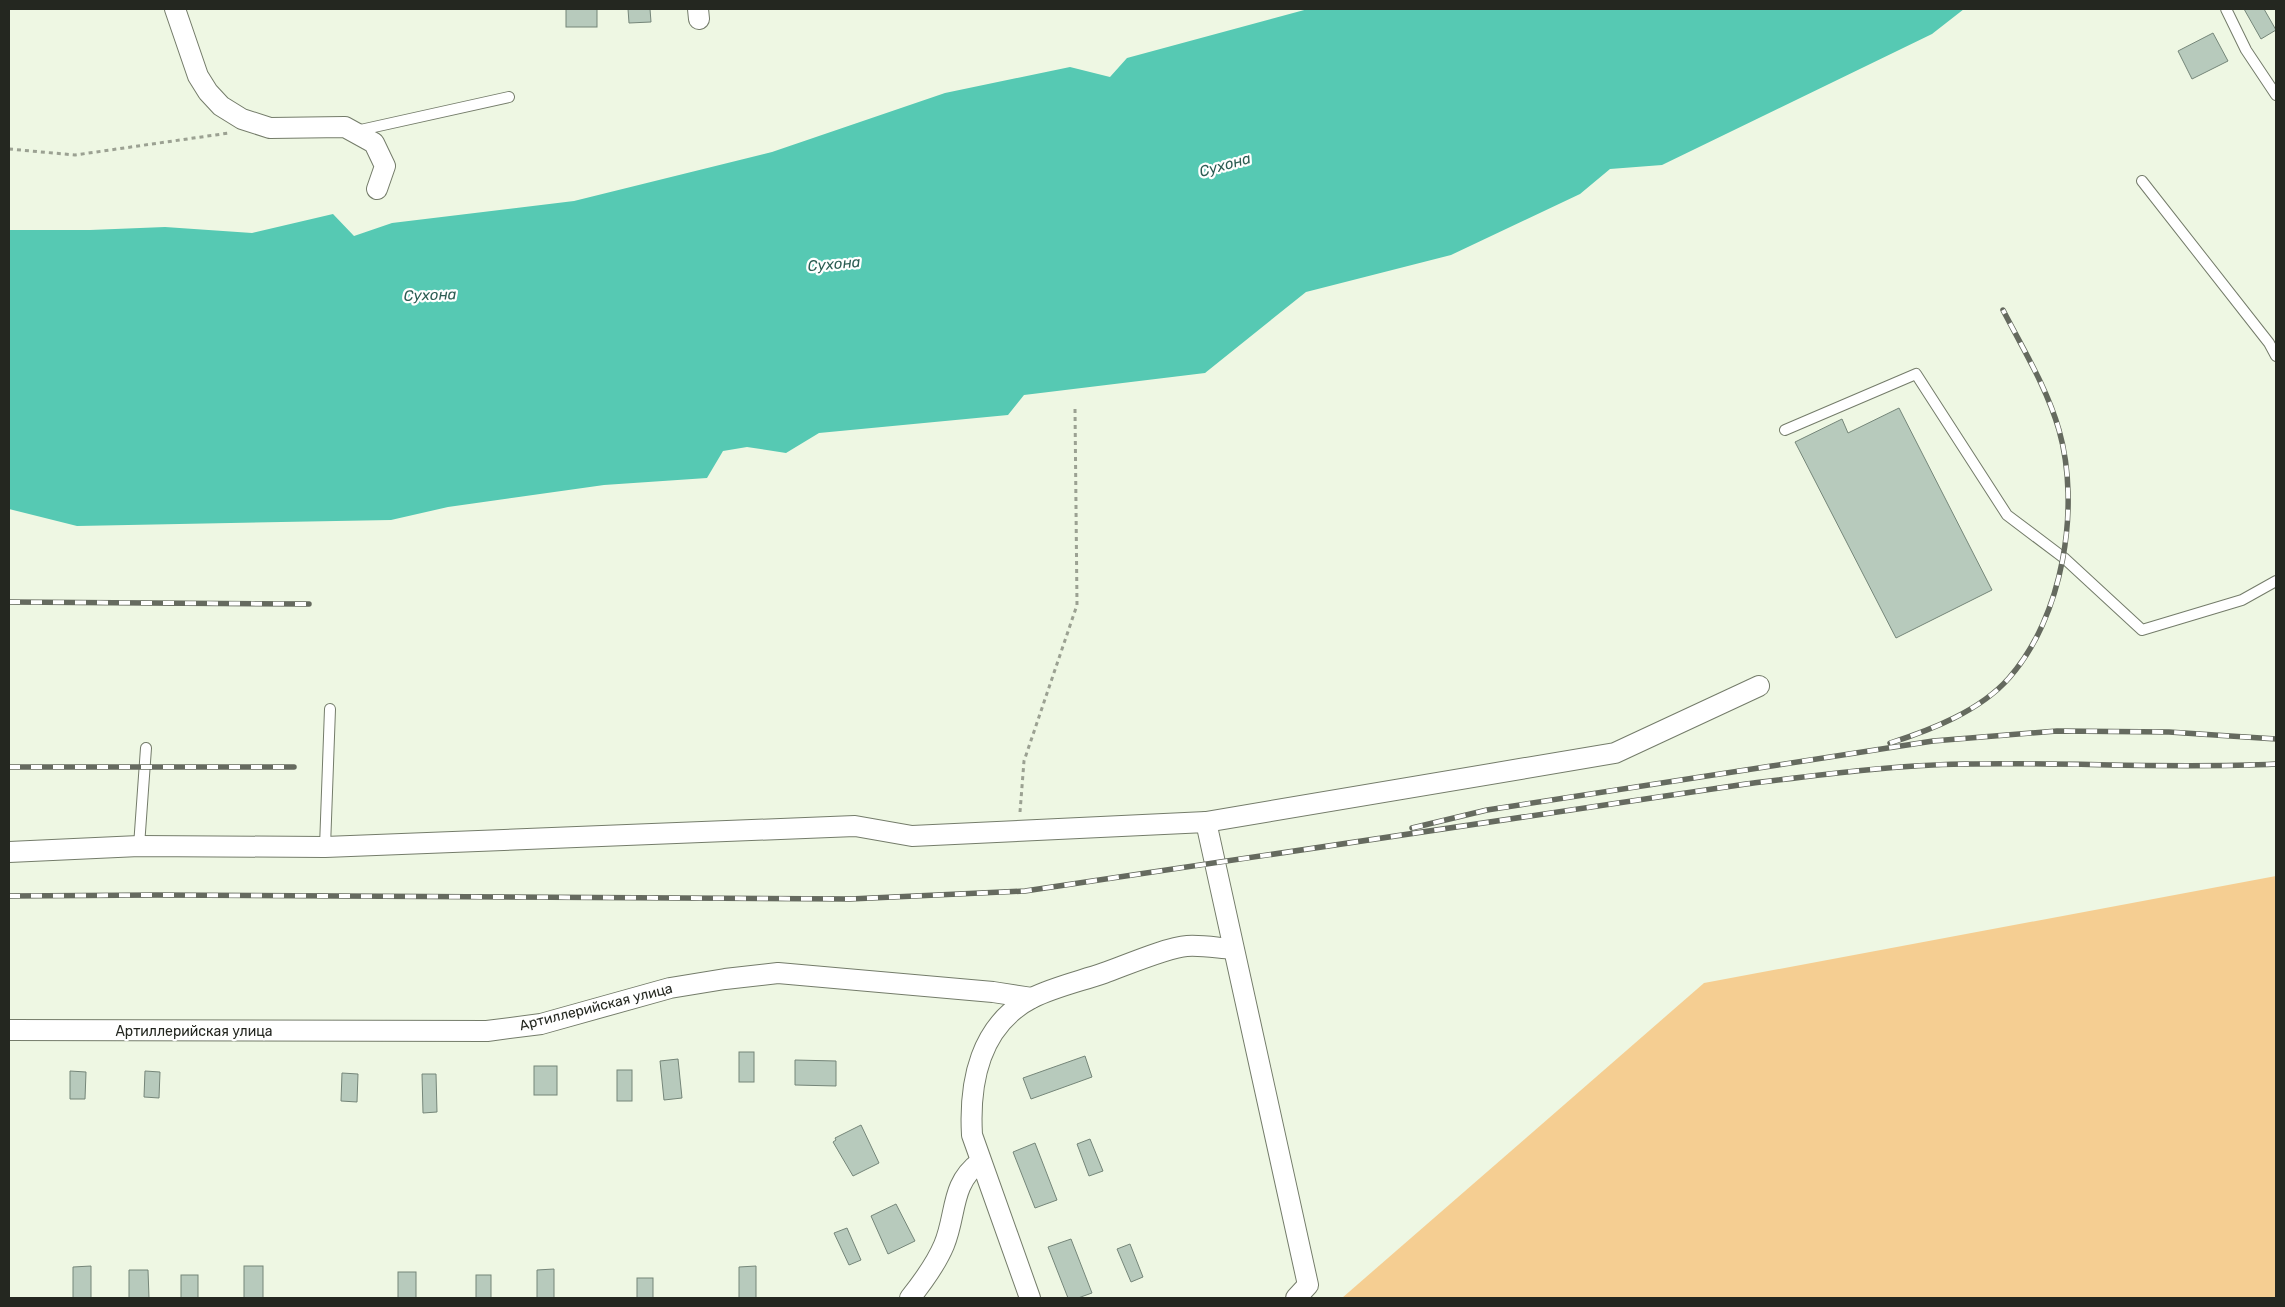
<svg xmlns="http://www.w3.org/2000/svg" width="2285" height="1307" font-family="Rubik,sans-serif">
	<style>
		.green { fill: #f5ce92 }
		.water { fill: #56c9b3 }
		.building { fill: #b7cabc; stroke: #758679 }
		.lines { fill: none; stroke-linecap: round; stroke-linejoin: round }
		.lane-casing { stroke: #747c6a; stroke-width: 12 }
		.street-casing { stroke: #747c6a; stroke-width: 22 }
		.path { stroke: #9ba192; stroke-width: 3; stroke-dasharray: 4 4; stroke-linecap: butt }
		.lane { stroke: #fff; stroke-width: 10 }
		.street { stroke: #fff; stroke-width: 20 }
		.rail-casing { stroke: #656a5f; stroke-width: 5.5 }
		.rail { stroke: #fff; stroke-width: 4; stroke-dasharray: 11; stroke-linecap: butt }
		.labels { text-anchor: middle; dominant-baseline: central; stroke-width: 4.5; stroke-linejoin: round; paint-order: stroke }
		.street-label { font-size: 14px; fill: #242720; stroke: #fff }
		.water-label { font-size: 15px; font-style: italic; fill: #2c5d53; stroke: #fff }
	</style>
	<rect width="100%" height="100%" fill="#eef7e3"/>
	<polygon class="green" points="2276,876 2276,1298 1342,1298 1704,983"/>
	<polygon class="water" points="1308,9 1964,9 1932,34 1662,165 1610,169 1580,194 1451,255 1306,292 1205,373 1024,395 1008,415 819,433 786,453 747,447 723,451 707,478 604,485 448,507 391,520 77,526 9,509 9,230 90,230 165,227 252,233 333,214 354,236 392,223 574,201 772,152 945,93 1070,67 1110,77 1127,58"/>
	<g class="building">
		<rect x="566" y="9" width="31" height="18"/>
		<polygon points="628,9 650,9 651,22 629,23"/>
		<polygon points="2244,9 2264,9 2276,30 2261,39"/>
		<polygon points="2213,33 2228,61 2192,79 2178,51"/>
		<polygon points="1899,408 1992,590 1896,638 1795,442 1842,419 1848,433"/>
		<rect x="739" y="1052" width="15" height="30"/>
		<polygon points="1085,1056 1092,1077 1031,1099 1023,1078"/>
		<polygon points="678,1059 682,1098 664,1100 660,1061"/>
		<polygon points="795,1060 836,1061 836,1086 795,1085"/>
		<rect x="534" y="1066" width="23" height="29"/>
		<rect x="617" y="1070" width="15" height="31"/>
		<polygon points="70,1071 86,1072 85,1099 70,1099"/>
		<polygon points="145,1071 160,1072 159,1098 144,1097"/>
		<polygon points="342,1073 358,1074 357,1102 341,1101"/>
		<polygon points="422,1074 436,1074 437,1112 423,1113"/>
		<polygon points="861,1125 879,1163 853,1176 833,1142 836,1140 835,1138"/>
		<polygon points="1090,1139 1103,1171 1089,1176 1077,1144"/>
		<polygon points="1035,1143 1057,1200 1035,1208 1013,1152"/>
		<polygon points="896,1204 915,1241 888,1254 871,1216"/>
		<polygon points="847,1228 861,1260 849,1265 834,1233"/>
		<polygon points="1071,1239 1092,1293 1078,1298 1068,1298 1048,1247"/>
		<polygon points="1130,1244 1143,1277 1131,1282 1117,1249"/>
		<polygon points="91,1266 91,1298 73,1298 73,1267"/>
		<rect x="244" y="1266" width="19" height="32"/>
		<polygon points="756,1266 756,1298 739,1298 739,1267"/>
		<polygon points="554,1269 554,1298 537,1298 537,1270"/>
		<polygon points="129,1270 148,1270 149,1298 129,1298"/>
		<rect x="398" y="1272" width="18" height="26"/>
		<rect x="181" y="1275" width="17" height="23"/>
		<rect x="476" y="1275" width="15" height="23"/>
		<rect x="637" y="1278" width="16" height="20"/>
	</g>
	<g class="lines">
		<g class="lane-casing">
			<g id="lane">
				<polyline points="2226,9 2246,50 2276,95"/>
				<polyline points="356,131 509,97"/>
				<polyline points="2142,181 2269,343 2276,356"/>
				<polyline points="1785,430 1916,374 2007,515 2064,558 2142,630 2242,600 2276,581"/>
				<polyline points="139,846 146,748"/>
				<polyline points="325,847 330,709"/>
			</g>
		</g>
		<g class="street-casing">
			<g id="street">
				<polyline points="175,9 198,76 208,92 221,106 242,119 270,128 345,127 374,143 385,166 377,189"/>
				<polyline points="698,9 699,19"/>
				<polyline points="1206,822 1615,753 1759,686"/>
				<polyline points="9,852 139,846 325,847 855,826 912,836 1206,822 1308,1285 1296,1298"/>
				<polyline points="9,1030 487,1031 541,1024 670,988 725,979 778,973 993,992 1032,998"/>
				<path d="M910,1298C922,1283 936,1264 944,1245C957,1214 950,1184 980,1162"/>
				<path d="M1030,1298L972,1135C969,1082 980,1025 1032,998C1054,987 1081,981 1104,973C1124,966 1168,947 1187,946C1202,945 1218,948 1232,949"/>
			</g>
		</g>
		<g class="path">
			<polyline points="9,149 75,155 229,133"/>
			<polyline points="1020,812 1024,761 1077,605 1075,408"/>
		</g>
		<use href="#lane" class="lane"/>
		<use href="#street" class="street"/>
		<g class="rail-casing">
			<g id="rail">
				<polyline points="9,602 309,604"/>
				<path d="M1890,743C1931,730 1980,711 2009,678C2063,617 2081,507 2059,430C2047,388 2023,349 2003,310"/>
				<polyline points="9,767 294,767"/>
				<polyline points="1412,828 1487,810 1933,741 2057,731 2169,732 2276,739"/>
				<path d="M9,896L157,895L850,899L1025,891L1746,784C1819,775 1892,765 1965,764C2069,762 2173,769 2276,764"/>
			</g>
		</g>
		<use href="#rail" class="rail"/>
	</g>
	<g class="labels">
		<g class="street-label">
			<text transform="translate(596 1007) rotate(-14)">Артиллерийская улица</text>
			<text x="194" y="1031">Артиллерийская улица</text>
		</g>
		<g class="water-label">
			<text transform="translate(1225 165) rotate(-16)">Сухона</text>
			<text transform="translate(834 264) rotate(-5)">Сухона</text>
			<text transform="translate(430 295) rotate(-2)">Сухона</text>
		</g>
	</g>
	<rect width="2285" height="1307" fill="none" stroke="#242720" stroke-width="20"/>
</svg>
